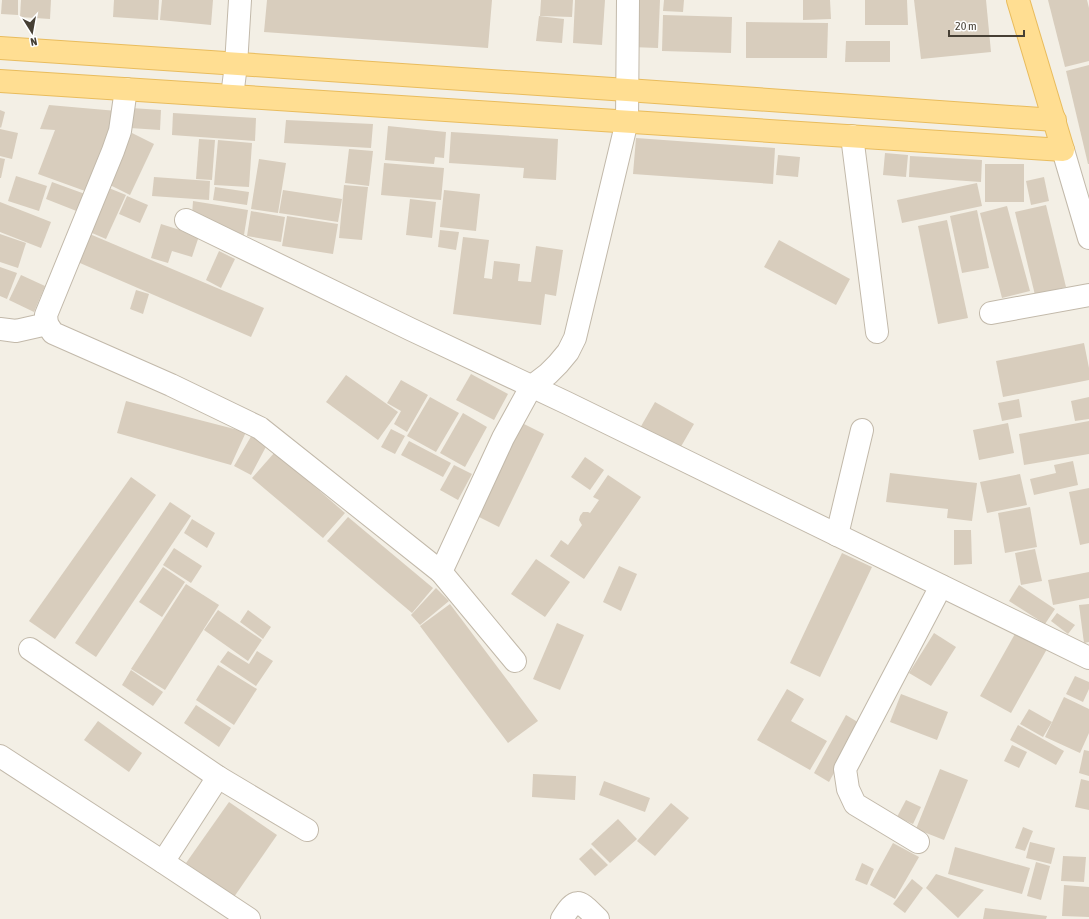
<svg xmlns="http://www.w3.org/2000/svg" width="1089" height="919" font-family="'Asap Condensed',sans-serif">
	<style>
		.building { fill: #d8cdbd }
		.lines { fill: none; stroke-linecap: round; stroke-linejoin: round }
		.minor-casing { stroke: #c2b9aa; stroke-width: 24 }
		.major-casing { stroke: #e9bc5d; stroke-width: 24 }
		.minor { stroke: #fff; stroke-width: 22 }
		.major { stroke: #ffde92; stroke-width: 22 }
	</style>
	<rect width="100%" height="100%" fill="#f3efe5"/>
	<g class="building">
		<polygon points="2,0 18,0 18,15 1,14"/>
		<polygon points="21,0 51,0 50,19 20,17"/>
		<polygon points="114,0 159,0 158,20 113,17"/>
		<polygon points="162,0 213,0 211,25 160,20"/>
		<polygon points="267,0 492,0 488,48 264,32"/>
		<polygon points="541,0 573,0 572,17 540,16"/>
		<polygon points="575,0 605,0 602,45 573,43"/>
		<polygon points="633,0 660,0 658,48 631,47"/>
		<polygon points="664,0 684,0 683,12 663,11"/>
		<polygon points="803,0 830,0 831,19 803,20"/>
		<polygon points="865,0 907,0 908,25 865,25"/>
		<polygon points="914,0 986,0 991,52 921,59"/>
		<polygon points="1048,0 1087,0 1089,8 1089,61 1065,67"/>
		<polygon points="663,15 732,17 731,53 662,51"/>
		<polygon points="539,16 564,19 562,43 536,41"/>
		<polygon points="746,22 828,23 827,58 746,58"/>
		<polygon points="846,41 890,41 890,62 845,62"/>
		<polygon points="1089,65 1089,164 1088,164 1066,71"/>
		<polygon points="49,105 117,111 85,191 38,174 55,130 40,129"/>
		<polygon points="131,108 161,110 160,130 130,128"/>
		<polygon points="0,110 5,112 1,128 0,127"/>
		<polygon points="173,113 256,118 255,141 172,135"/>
		<polygon points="286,120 373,124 371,148 284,143"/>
		<polygon points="388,126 446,132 444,158 435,157 434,164 385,160"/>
		<polygon points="0,129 18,133 12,159 0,156"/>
		<polygon points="451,132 558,139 556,180 523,178 524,168 449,163"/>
		<polygon points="132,133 154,144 130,195 108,184"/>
		<polygon points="636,138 775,148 773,184 633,174"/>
		<polygon points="199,139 215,140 212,180 196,179"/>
		<polygon points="218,140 252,143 249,187 214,185"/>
		<polygon points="349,149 373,151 369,186 345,183"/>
		<polygon points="885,153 908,155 906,177 883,175"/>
		<polygon points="778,155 800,157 798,177 776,175"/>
		<polygon points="910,156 982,160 981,182 909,177"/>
		<polygon points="0,158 5,159 1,178 0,178"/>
		<polygon points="259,159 286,163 278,213 251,209"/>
		<polygon points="384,163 444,168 441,200 381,195"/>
		<rect x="985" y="164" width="39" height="38"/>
		<polygon points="16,176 47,186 39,211 8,201"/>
		<polygon points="154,177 210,181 209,200 152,196"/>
		<polygon points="1044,177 1049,201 1031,205 1026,181"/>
		<polygon points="52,182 85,194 79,212 46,199"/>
		<polygon points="977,183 982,206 902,223 897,200"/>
		<polygon points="344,185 368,187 362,240 339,238"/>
		<polygon points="104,186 126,195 106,239 85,230"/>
		<polygon points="215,187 249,192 247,205 213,200"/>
		<polygon points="283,190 342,199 338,222 279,213"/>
		<polygon points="444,190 480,194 476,231 440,227"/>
		<polygon points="127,196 148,205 140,223 119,214"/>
		<polygon points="410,199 436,202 432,238 406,235"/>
		<polygon points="193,201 248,210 244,235 192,215"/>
		<polygon points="0,202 51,222 41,248 0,232"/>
		<polygon points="1046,205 1066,287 1035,295 1015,212"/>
		<polygon points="1007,206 1030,291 1002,298 980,213"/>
		<polygon points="977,210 989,268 962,273 950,216"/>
		<polygon points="251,211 285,217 281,242 247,236"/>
		<polygon points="287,216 338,224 333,254 282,246"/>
		<polygon points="947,220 968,318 938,324 918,226"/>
		<polygon points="161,224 199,236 192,257 172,251 168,263 151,258"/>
		<polygon points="440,230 459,232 456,250 438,247"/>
		<polygon points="85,232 264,308 251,337 73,260"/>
		<polygon points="0,234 26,243 18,268 0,262"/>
		<polygon points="463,237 489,240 484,278 492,279 494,261 520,264 518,281 531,282 536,246 563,250 556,296 545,294 541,325 453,314"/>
		<polygon points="779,240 850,279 836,305 764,267"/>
		<polygon points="219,251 235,259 221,288 206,280"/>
		<polygon points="0,267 17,273 7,299 0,296"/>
		<polygon points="21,275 45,286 34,312 9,300"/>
		<polygon points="136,290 149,294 143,314 130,309"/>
		<polygon points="1084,343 1089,368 1089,380 1003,397 996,361"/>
		<polygon points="471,374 508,394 494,420 456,400"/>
		<polygon points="346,375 398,412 378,440 326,402"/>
		<polygon points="401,380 428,395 407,432 394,424 401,411 387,403"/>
		<polygon points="430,397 459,413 436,452 407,436"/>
		<polygon points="1089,397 1089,419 1075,421 1071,401"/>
		<polygon points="1019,399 1022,417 1002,421 998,403"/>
		<polygon points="126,401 246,432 231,465 117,433"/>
		<polygon points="655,402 694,424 679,450 640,428"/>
		<polygon points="463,413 487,427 465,467 440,453"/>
		<polygon points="516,420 544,434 499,527 471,513"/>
		<polygon points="1089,421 1089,454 1024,465 1019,434"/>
		<polygon points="1008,423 1014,453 979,460 973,430"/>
		<polygon points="391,429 405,436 395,454 381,447"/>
		<polygon points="253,433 269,441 251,475 234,466"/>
		<polygon points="409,441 451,463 443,477 401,455"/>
		<polygon points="275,452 345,513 323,538 252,478"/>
		<polygon points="585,457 604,470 590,490 571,477"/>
		<polygon points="1073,461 1078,485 1034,495 1030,479 1056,473 1054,465"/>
		<polygon points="454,465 472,474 458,500 440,490"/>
		<polygon points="890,473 977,483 972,521 947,518 948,509 886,502"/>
		<polygon points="1020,474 1027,505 987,513 980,482"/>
		<polygon points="608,475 641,497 584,579 550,556 561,540 568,545 582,525 579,520 580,516 583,512 588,512 590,513 599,500 593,497"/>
		<polygon points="131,477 156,495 55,639 29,621"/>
		<polygon points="1089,488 1089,543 1080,545 1069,492"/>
		<polygon points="170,502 191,516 96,657 75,643"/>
		<polygon points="1030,507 1037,547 1005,553 998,513"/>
		<polygon points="348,517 433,588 412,613 327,541"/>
		<polygon points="192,519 215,533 207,548 184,533"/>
		<polygon points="954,530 971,530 972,564 954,565"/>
		<polygon points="174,548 202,566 191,583 163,565"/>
		<polygon points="1035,549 1042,581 1021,585 1015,553"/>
		<polygon points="842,553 872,567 820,677 790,663"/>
		<polygon points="536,559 570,582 545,617 511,594"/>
		<polygon points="619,566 637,574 621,611 603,602"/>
		<polygon points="163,567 185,582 162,617 139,602"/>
		<polygon points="1089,572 1089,598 1053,605 1048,580"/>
		<polygon points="186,584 219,605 165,690 131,669"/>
		<polygon points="1019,585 1055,609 1045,624 1009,601"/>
		<polygon points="436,588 449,601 420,625 411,615"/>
		<polygon points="450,604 538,721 508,743 420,626"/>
		<polygon points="1089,604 1089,642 1084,643 1079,605"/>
		<polygon points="218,610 262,640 248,661 204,630"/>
		<polygon points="248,610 271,627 263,639 240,622"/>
		<polygon points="1057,613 1075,625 1068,634 1051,621"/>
		<polygon points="557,623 584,635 560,690 533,679"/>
		<polygon points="1016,632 1047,649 1011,713 980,696"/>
		<polygon points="934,633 956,647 931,686 909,673"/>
		<polygon points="228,651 249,664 257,651 273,661 256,686 220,662"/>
		<polygon points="218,665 257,689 234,725 196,700"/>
		<polygon points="131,670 163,692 153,706 122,685"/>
		<polygon points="1075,676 1089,682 1089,689 1083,702 1066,694"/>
		<polygon points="787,689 804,699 791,721 827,741 810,770 757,740"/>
		<polygon points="901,694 948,712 937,740 890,722"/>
		<polygon points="1064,697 1089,709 1089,733 1080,753 1045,737"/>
		<polygon points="196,705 231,728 219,747 184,723"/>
		<polygon points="1029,709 1052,722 1043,737 1020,724"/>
		<polygon points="846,715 861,724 829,782 814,773"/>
		<polygon points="98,721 142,753 129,772 84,740"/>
		<polygon points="1018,725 1064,751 1056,765 1010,740"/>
		<polygon points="1012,745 1027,752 1019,768 1004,761"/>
		<polygon points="1084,750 1089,751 1089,776 1079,773"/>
		<polygon points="940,769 968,780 944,840 916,829"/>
		<polygon points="533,774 576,776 575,800 532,797"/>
		<polygon points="1081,779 1089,781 1089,810 1075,807"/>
		<polygon points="604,781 650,798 645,812 599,795"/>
		<polygon points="906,800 921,807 913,824 897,817"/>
		<polygon points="229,802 277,835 234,897 186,863"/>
		<polygon points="671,803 689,818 655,856 637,841"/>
		<polygon points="618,819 637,839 610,863 591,844"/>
		<polygon points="1023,827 1033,831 1025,851 1015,848"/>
		<polygon points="1030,842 1055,848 1051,864 1026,858"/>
		<polygon points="893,843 919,857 895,899 870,885"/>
		<polygon points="955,847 1030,868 1022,894 948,874"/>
		<polygon points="591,848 608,865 595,876 579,859"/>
		<polygon points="1063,856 1086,857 1084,882 1061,881"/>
		<polygon points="1036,862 1050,866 1041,900 1027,896"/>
		<polygon points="862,863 874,869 867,885 855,880"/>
		<polygon points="936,874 984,890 958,918 926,888"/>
		<polygon points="912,879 923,888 905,913 893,904"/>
		<polygon points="1064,885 1089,887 1089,917 1062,916"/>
		<polygon points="985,908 1047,916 1046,919 983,919"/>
	</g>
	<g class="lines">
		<g class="minor-casing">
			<g id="minor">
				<polyline points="126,89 120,131 113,151 46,315 47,324 53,333 171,385 260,428 441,572 515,661"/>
				<polyline points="232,96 236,65 240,0"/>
				<polyline points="852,136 877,332"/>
				<polyline points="1063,150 1089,238"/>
				<polyline points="186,220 410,329 567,403 1089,658"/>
				<polyline points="991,313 1089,295"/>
				<polyline points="0,329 16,331 47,324"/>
				<polyline points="837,535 862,430"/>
				<polyline points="441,572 503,438 531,387 548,374 558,364 568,352 575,338 627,121 628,0"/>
				<polyline points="30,649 218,777 307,830"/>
				<polyline points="0,756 163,862 249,919"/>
				<polyline points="918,842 855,804 848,789 845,769 941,586"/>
				<polyline points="163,862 218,777"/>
				<path d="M562,919C577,894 580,902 598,919"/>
			</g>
		</g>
		<g class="major-casing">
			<g id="major">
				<polyline points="0,48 627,90 1055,120"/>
				<polyline points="0,81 1063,150 1018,0"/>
			</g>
		</g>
		<use href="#minor" class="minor"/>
		<use href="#major" class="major"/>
	</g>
	<g transform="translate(32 32) rotate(169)" stroke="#ffffff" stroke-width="3" paint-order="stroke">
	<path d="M0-3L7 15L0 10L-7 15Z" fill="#463f34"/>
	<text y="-6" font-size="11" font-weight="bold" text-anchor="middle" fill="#463f34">N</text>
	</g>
	<path d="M949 30v6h75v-6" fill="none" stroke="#463f34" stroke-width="2"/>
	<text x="955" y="30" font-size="12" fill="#463f34" stroke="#ffffff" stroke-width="3" paint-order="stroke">20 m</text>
</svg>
